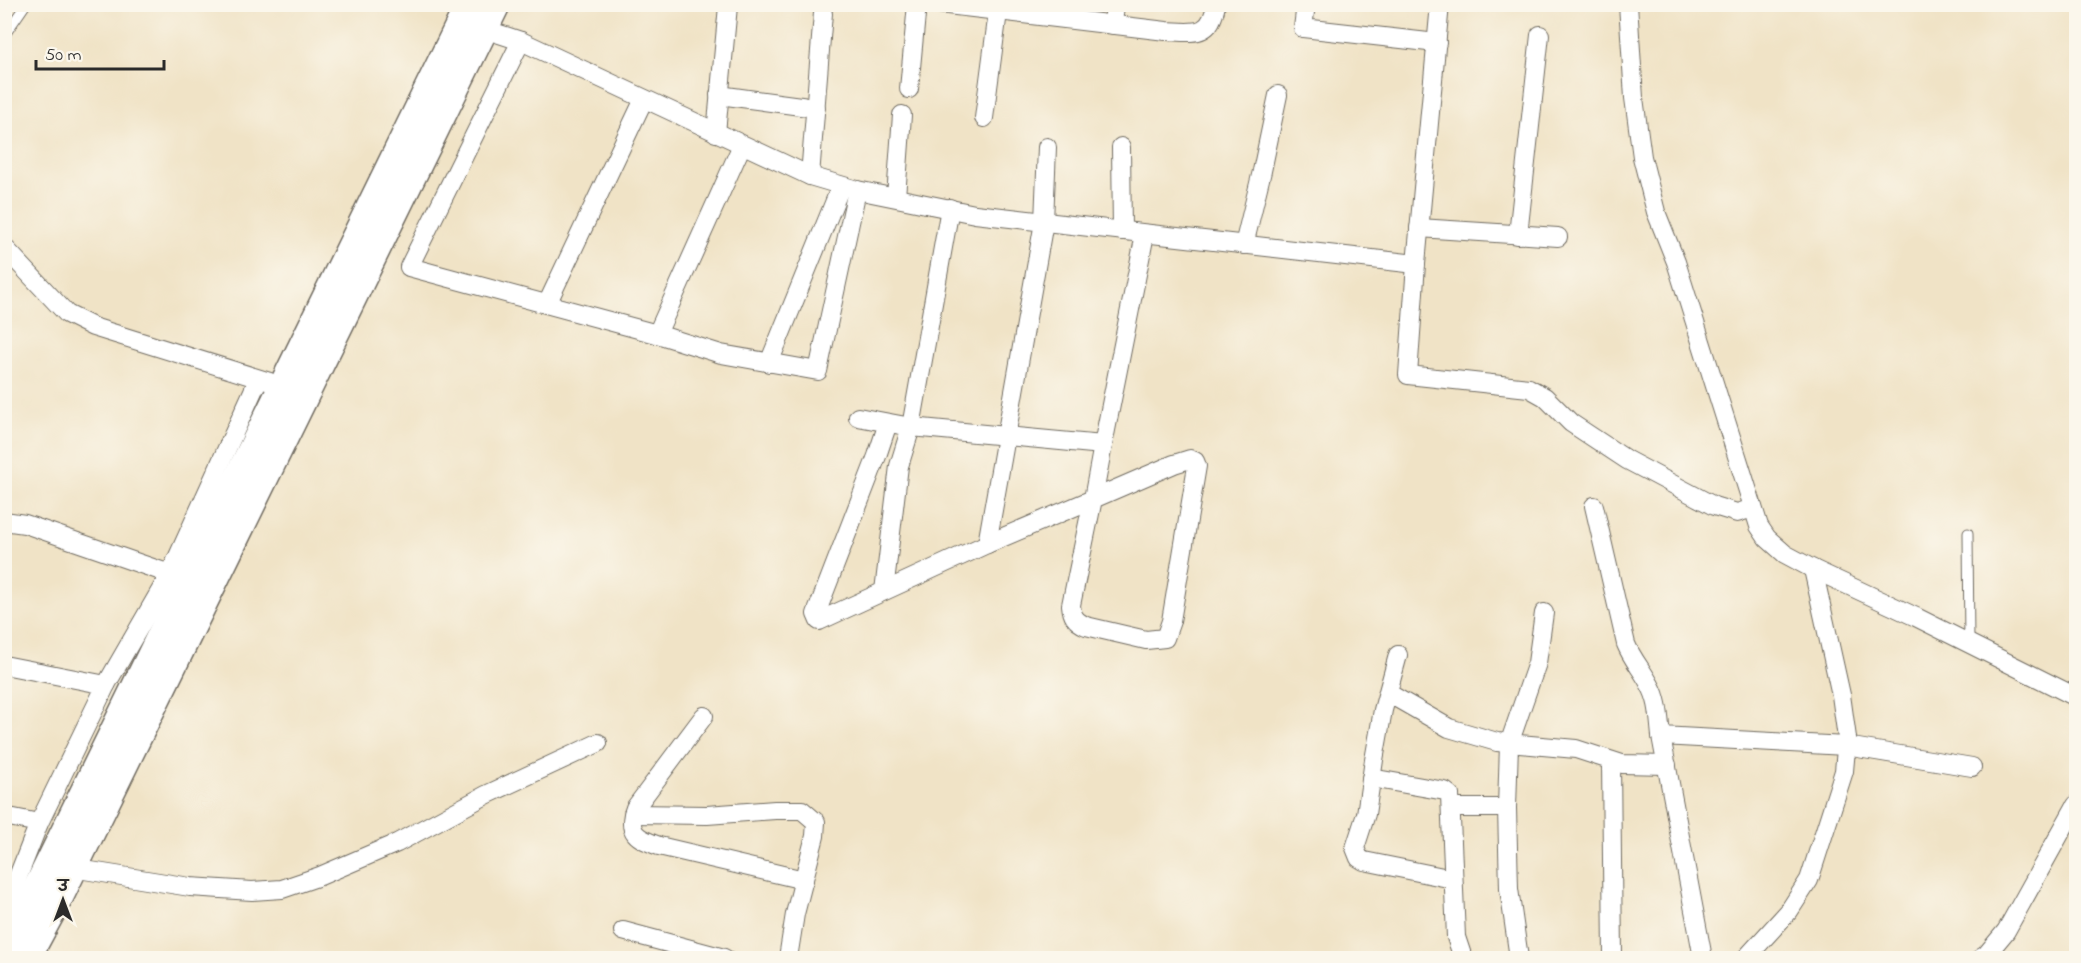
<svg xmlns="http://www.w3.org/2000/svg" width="2081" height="963" font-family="'Indie Flower','Playpen Sans Deva',sans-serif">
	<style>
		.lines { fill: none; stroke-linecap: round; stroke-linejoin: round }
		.lane-casing { stroke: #706b61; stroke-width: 11 }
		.street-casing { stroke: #706b61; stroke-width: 20 }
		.primary-casing { stroke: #706b61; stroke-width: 31 }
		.lane { stroke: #fff; stroke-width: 9 }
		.street { stroke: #fff; stroke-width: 18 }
		.primary { stroke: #fff; stroke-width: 28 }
	</style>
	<rect width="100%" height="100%" fill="#fbf7ec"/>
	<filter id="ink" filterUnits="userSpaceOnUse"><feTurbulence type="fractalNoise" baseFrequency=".0167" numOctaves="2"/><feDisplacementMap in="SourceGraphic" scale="12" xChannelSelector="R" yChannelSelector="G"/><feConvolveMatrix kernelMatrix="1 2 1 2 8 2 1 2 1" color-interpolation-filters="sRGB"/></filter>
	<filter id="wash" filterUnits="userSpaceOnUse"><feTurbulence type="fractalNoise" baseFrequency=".008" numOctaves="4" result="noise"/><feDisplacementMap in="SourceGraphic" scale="24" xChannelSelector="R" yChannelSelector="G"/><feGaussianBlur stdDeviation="1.35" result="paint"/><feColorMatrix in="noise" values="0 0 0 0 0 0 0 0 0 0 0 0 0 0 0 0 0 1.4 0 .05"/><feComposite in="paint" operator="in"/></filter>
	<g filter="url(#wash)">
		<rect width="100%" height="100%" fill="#f0e3c6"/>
	</g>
	<g filter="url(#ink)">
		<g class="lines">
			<g class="lane-casing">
				<g id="lane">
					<polyline points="4,36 26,4"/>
					<polyline points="1968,533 1969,644"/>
				</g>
			</g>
			<g class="street-casing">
				<g id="street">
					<path d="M939,4L1166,31C1193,32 1211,38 1216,4"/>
					<polyline points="1306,4 1303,28 1437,43"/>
					<polyline points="1440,4 1416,264 1408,375 1529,388 1545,397 1571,423 1627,460 1714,506 1737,513 1753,508"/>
					<polyline points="1628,4 1634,98 1642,157 1656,212 1676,262 1759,526 1767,538 1785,554 1813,569 1916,617 2076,697"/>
					<polyline points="1113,25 1115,4"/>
					<polyline points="484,29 521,41 810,176 857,190 975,214 1416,264"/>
					<polyline points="521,41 409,267 657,334 742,145"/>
					<polyline points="909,89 917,4"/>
					<polyline points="719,95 816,108"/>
					<polyline points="984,118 998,12"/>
					<polyline points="716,133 728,6"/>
					<polyline points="1121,147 1122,231"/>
					<polyline points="810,176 823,13"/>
					<polyline points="896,197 902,115"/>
					<polyline points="950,208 911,427 1103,445 1145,234"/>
					<polyline points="1419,228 1558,237"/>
					<polyline points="1518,235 1540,35"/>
					<polyline points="1244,245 1262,171 1278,95"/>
					<polyline points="4,247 67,314 93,327 270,382"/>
					<polyline points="547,304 644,99"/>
					<polyline points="657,334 721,354 818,371 857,190"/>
					<polyline points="769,363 841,186"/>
					<polyline points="858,417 911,427 899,466 884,591"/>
					<polyline points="888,423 877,456 816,614 819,621 987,544 1044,222 1047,147"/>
					<path d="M1190,459L1195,461L1197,466L1171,621L1165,638L1146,640L1086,626C1075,621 1072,616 1071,605L1093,499L1174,464Z"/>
					<path d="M1594,506L1626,644C1632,659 1643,671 1650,685C1659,700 1659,719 1661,736L1703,958"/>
					<polyline points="4,521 25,524 170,574 258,380"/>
					<polyline points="987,544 1093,499 1103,445"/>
					<polyline points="1398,655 1383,710 1374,760 1366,814 1355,848 1359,858 1364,861 1453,879"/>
					<polyline points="4,665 106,685 39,823 4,912"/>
					<polyline points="106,685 170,574"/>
					<polyline points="1388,693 1449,728 1497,742 1576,749 1622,764 1667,765"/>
					<path d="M704,716L635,808C626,833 637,838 659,846L804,880"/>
					<polyline points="1661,736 1846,746 1972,767"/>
					<polyline points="1611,761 1613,958"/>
					<polyline points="1371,778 1445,791 1450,795 1456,937 1463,958"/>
					<polyline points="1451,808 1507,808"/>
					<polyline points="633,814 707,815 775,810 802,810 816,822 815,836 795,914 788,958"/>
					<polyline points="4,816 39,823"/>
					<polyline points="72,868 190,887 252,891 282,889 320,876 397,843 486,795 598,743"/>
					<polyline points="623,931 724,958"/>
					<polyline points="1519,958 1509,889 1507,808 1509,744 1537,663 1544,613"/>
					<polyline points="1746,958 1789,911 1809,880 1844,771 1847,738 1841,695 1813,569"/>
					<polyline points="1981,958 1986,955 2006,931 2076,805"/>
				</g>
			</g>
			<g class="primary-casing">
				<g id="primary">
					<polyline points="4,950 38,887 470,4"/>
					<polyline points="26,958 59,897 496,4"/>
				</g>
			</g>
			<use href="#lane" class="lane"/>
			<use href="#street" class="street"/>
			<use href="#primary" class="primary"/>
		</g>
	</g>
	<rect width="2081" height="963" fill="none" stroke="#fbf7ec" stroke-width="24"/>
	<g transform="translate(63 900)" stroke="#fbf7ec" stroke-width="4.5" paint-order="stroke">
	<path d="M0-4.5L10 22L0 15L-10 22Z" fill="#2b2b2b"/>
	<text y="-9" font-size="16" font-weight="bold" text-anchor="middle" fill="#2b2b2b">उ</text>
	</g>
	<path d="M36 60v9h128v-9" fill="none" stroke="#2b2b2b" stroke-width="3"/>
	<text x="45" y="60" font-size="18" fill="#2b2b2b" stroke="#fbf7ec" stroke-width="4.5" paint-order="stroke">50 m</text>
</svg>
